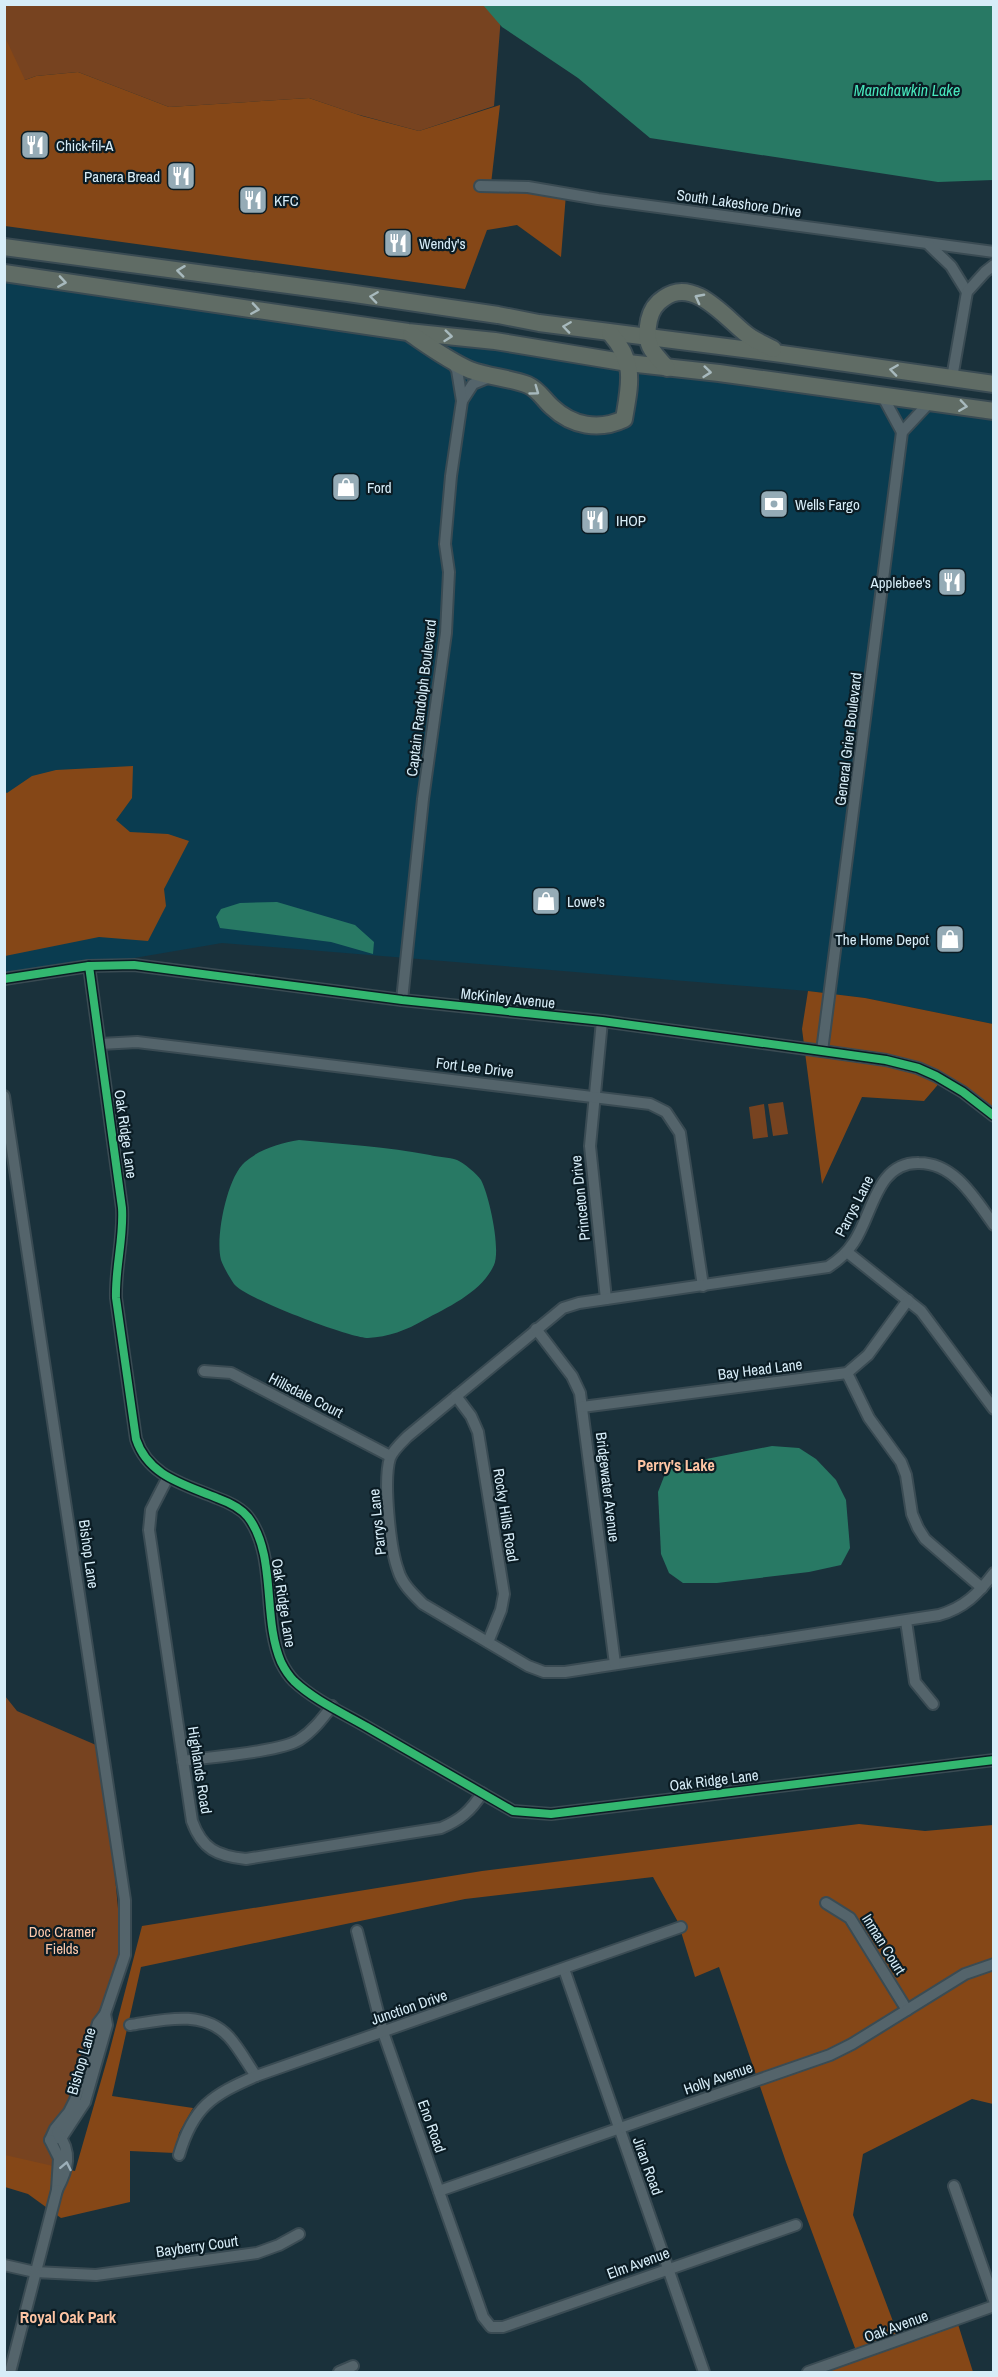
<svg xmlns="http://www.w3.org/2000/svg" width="998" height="2377" font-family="'Archivo Narrow',sans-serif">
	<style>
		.built { fill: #0a3c50 }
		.green { fill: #774320 }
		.forest { fill: #854717 }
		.water { fill: #287964 }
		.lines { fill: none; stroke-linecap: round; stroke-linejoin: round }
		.minor-casing { stroke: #3a4b53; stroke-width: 14 }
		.trunk-casing { stroke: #3a4b53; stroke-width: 20 }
		.minor { stroke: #54646b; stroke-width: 10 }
		.trunk { stroke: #606c65; stroke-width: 16 }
		.cycleway-casing { stroke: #0b1c24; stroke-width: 11 }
		.cycleway { stroke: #33b770; stroke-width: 8 }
		.oneway { stroke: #a7b9bd }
		.oneway2 { stroke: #9cafb9 }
		.labels { text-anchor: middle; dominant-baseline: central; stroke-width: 4.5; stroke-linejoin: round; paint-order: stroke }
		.poi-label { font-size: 15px; fill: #d7edf8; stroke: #0b1c24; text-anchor: start }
		.street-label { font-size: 15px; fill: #d7edf8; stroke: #0b1c24 }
		.park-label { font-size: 15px; fill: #fdc8ab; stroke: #0b1c24 }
		.water-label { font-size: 16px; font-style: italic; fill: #47e7bc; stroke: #0b1c24 }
		.neighbourhood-label { font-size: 16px; font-weight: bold; fill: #fec4a3; stroke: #0b1c24 }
	</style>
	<rect width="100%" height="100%" fill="#1a313b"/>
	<polygon class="built" points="4,273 993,411 993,1024 865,998 808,991 222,943 5,980"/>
	<g class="green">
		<polygon points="4,5 494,5 501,16 494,106 419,131 356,114 309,98 169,107 78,72 36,76 25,80 5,72"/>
		<polygon points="783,1102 788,1134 773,1136 768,1104"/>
		<polygon points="764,1104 768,1137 753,1139 749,1107"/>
		<polygon points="5,1696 17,1711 103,1748 122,1951 51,2181 5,2167"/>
	</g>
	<g class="forest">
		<polygon points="5,37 25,80 36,76 78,72 169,107 309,98 362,116 419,131 500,105 491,184 566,194 561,257 517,225 487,230 465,289 5,226"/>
		<polygon points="133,766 132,798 116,820 130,832 168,834 189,841 164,889 166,906 148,941 99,937 5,956 5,792 7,793 32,776 56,770"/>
		<polygon points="808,991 865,998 993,1024 993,1112 941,1081 924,1101 862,1097 822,1184 802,1029"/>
		<polygon points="859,1824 925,1831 993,1825 993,2104 972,2099 863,2154 853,2215 900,2340 957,2321 973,2372 809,2372 858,2356 786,2162 719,1967 695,1977 678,1922 653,1877 465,1899 141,1967 112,2096 193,2108 179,2133 175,2153 130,2151 130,2202 61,2218 28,2194 5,2187 5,2155 75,2171 109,2053 142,1926 482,1871"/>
	</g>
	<g class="water">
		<polygon points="483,5 993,5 993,180 938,182 650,138 578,78 502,27"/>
		<polygon points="277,902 355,925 374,942 373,954 331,942 220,928 216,917 221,909 240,903"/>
		<path d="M299,1140C343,1144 387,1147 430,1155C438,1157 449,1157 457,1160C464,1163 477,1174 481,1180C489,1195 501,1249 494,1265C482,1292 448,1307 424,1320C407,1330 388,1337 368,1338C350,1338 244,1298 234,1284C230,1278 224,1268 221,1260C215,1238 227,1177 245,1162C260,1149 280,1143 299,1140Z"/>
		<polygon points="772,1446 799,1448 816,1459 836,1480 846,1500 850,1548 841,1565 809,1572 717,1583 683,1583 669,1573 661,1554 658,1492 665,1474 676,1465"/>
	</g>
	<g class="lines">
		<g class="minor-casing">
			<g id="minor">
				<polyline points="480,186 528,187 598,199 994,252"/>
				<polyline points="929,245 951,266 967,292"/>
				<polyline points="952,378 967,292 985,272 994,265"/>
				<polyline points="882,395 902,432"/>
				<polyline points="462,401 473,384 490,377"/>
				<path d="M89,966L122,1208C124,1238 115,1267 116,1298L136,1439C148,1476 184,1484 217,1498C228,1502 240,1507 248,1517C277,1555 262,1618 281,1662C284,1668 289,1676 294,1681C314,1700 343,1713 367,1727C416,1755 464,1783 513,1811L551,1814L994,1760"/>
				<polyline points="4,979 89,966 134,965 402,1000 602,1021 822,1051 886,1060 918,1068 936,1076 963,1092 994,1116"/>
				<polyline points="402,1000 423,799 446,633 449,572 445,544 451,476 462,401 457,370 452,362"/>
				<polyline points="602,1021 590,1146 606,1299"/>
				<polyline points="100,1044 137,1042 650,1104 666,1112 680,1133 703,1286"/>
				<polyline points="822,1051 902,432 930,402"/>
				<polyline points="4,1096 125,1900 125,1955 105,2014"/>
				<path d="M994,1225C975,1199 955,1163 919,1163C876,1162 873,1214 854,1242C847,1253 839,1260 828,1267L579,1303L563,1308L408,1436C402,1442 393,1450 390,1458C383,1480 390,1548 398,1570C402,1584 413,1594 423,1604L528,1666L544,1672H565L939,1615C964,1608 978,1594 994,1573"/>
				<polyline points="847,1252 921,1311 994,1409"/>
				<polyline points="536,1329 572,1376 580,1393 615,1664"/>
				<polyline points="204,1371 231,1373 390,1456"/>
				<polyline points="847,1373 869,1418 901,1462 906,1475 912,1514 918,1528 925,1539 982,1588"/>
				<polyline points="456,1396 471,1416 478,1432 504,1594 501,1610 488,1642"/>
				<polyline points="582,1407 847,1373 868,1355 908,1300"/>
				<path d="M168,1477L151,1510L149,1530L192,1821C202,1849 217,1856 246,1859L441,1828C460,1820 471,1811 482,1793"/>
				<polyline points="906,1621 915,1682 933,1704"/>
				<path d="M183,1761C209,1757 279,1752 299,1740C313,1731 322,1719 332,1706"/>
				<polyline points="826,1903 850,1918 907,2010"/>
				<polyline points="357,1931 383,2032 483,2317 491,2327 503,2327 796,2225"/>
				<polyline points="564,1969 704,2372"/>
				<polygon points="105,2014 107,2025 85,2102 62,2137 50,2140 55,2129 69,2112 75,2100 98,2023"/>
				<path d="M130,2025C163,2020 203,2009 229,2037C239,2048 247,2063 256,2076"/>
				<path d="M50,2140L59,2158L57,2190C68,2169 73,2152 57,2132"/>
				<path d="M179,2155C193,2107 212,2095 256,2076L681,1927"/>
				<polyline points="954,2186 994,2300"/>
				<polyline points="439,2191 830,2055 852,2044 965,1974 994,1964"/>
				<polyline points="4,2265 35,2272 96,2275 257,2253 279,2245 299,2234"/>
				<polyline points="10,2372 57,2190"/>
				<polyline points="339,2372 353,2366"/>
				<polyline points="808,2372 994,2306"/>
			</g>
		</g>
		<g class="trunk-casing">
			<g id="trunk">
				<polyline points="4,247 348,293 498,315 539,323 782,354 994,384"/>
				<polyline points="4,273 408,332 495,341 628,363 719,373 994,411"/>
				<path d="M411,334C430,347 449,361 470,370C489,377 510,378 528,385C539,390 544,400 552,407C572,426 599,431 624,419C630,383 636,363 610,333"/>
				<path d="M667,368C651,351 644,344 649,320C651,311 656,303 664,298C693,277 724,316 745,333C753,340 764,344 773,349"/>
			</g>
		</g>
		<use href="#minor" class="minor"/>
		<use href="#trunk" class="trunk"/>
		<g class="cycleway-casing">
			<g id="cycleway">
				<path d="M89,966L122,1208C124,1238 115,1267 116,1298L136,1439C148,1476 184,1484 217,1498C228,1502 240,1507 248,1517C277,1555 262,1618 281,1662C284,1668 289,1676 294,1681C314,1700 343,1713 367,1727C416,1755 464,1783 513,1811L551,1814L994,1760"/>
				<polyline points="4,979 89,966 134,965 402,1000 602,1021 822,1051 886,1060 918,1068 936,1076 963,1092 994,1116"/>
			</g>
		</g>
		<use href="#cycleway" class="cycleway"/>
	</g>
	<defs><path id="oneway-chevron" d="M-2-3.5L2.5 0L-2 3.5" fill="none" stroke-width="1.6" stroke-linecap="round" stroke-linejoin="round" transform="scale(1.5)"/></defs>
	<g class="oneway">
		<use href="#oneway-chevron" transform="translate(181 271) rotate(-173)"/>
		<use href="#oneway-chevron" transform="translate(62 282) rotate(9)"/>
		<use href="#oneway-chevron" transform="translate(374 297) rotate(-172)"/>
		<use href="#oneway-chevron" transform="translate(699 298) rotate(-152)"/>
		<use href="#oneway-chevron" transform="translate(255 309) rotate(9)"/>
		<use href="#oneway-chevron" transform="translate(567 327) rotate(-172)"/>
		<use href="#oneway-chevron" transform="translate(448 336) rotate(6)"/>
		<use href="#oneway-chevron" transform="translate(894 370) rotate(-172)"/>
		<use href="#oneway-chevron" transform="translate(707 372) rotate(6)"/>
		<use href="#oneway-chevron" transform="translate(535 391) rotate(36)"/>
		<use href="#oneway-chevron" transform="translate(963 406) rotate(8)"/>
	</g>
	<use class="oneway2" href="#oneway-chevron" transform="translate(66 2166) rotate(-79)"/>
	<defs>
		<g id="restaurant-square" transform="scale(1.5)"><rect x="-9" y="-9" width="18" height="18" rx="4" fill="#95abb6" stroke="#0b1c24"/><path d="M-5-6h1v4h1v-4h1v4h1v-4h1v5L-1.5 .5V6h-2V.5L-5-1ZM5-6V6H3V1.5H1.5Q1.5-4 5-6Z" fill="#fff"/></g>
		<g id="shop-square" transform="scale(1.5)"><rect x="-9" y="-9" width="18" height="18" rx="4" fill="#95abb6" stroke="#0b1c24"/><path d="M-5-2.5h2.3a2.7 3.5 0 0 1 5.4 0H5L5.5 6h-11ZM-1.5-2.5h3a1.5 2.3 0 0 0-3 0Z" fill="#fff"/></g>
		<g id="bank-square" transform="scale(1.5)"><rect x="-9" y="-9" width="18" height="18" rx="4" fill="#95abb6" stroke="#0b1c24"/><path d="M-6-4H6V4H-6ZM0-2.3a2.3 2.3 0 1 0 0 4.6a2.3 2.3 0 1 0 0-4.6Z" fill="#fff"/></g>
	</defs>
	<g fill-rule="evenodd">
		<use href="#restaurant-square" x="35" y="145"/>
		<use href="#restaurant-square" x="181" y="176"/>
		<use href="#restaurant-square" x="253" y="200"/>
		<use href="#restaurant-square" x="398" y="243"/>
		<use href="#shop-square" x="346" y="487"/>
		<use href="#bank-square" x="774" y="504"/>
		<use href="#restaurant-square" x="595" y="520"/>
		<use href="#restaurant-square" x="952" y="582"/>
		<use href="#shop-square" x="546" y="901"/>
		<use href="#shop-square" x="950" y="939"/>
	</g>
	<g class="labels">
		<g class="poi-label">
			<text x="56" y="145">Chick-fil-A</text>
			<text x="160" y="176" text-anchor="end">Panera Bread</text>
			<text x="274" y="200">KFC</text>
			<text x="419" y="243">Wendy's</text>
			<text x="367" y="487">Ford</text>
			<text x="795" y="504">Wells Fargo</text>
			<text x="616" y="520">IHOP</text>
			<text x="931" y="582" text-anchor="end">Applebee's</text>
			<text x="567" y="901">Lowe's</text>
			<text x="929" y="939" text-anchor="end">The Home Depot</text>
		</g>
		<g class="street-label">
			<text transform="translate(739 203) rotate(8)">South Lakeshore Drive</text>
			<text transform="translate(421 698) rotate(-83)">Captain Randolph Boulevard</text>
			<text transform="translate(848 739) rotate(-83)">General Grier Boulevard</text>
			<text transform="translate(508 998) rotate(6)">McKinley Avenue</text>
			<text transform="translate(475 1067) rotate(7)">Fort Lee Drive</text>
			<text transform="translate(126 1134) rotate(82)">Oak Ridge Lane</text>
			<text transform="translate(580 1198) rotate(-96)">Princeton Drive</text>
			<text transform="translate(854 1206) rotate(-63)">Parrys Lane</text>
			<text transform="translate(760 1369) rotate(-7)">Bay Head Lane</text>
			<text transform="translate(306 1395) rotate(27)">Hillsdale Court</text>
			<text transform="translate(608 1487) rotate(83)">Bridgewater Avenue</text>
			<text transform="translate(506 1515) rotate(81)">Rocky Hills Road</text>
			<text transform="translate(377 1522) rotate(-96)">Parrys Lane</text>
			<text transform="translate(89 1554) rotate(82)">Bishop Lane</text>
			<text transform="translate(284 1603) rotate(81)">Oak Ridge Lane</text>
			<text transform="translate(200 1770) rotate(81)">Highlands Road</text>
			<text transform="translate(714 1780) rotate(-7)">Oak Ridge Lane</text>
			<text transform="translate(884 1944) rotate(58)">Inman Court</text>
			<text transform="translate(409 2007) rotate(-19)">Junction Drive</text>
			<text transform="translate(81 2061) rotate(-74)">Bishop Lane</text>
			<text transform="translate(718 2078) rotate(-19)">Holly Avenue</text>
			<text transform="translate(432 2126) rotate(70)">Eno Road</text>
			<text transform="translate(648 2166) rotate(70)">Jiran Road</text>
			<text transform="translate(197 2246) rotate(-8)">Bayberry Court</text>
			<text transform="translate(638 2263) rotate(-20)">Elm Avenue</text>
			<text transform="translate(896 2326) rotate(-20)">Oak Avenue</text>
		</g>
		<g class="park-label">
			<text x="62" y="1931">Doc Cramer<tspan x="62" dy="17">Fields</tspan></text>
		</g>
		<g class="water-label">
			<text x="907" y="90">Manahawkin Lake</text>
		</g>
		<g class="neighbourhood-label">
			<text x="676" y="1465">Perry's Lake</text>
			<text x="68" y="2317">Royal Oak Park</text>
		</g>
	</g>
	<rect width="998" height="2377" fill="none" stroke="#d7edf8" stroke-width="12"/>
</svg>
